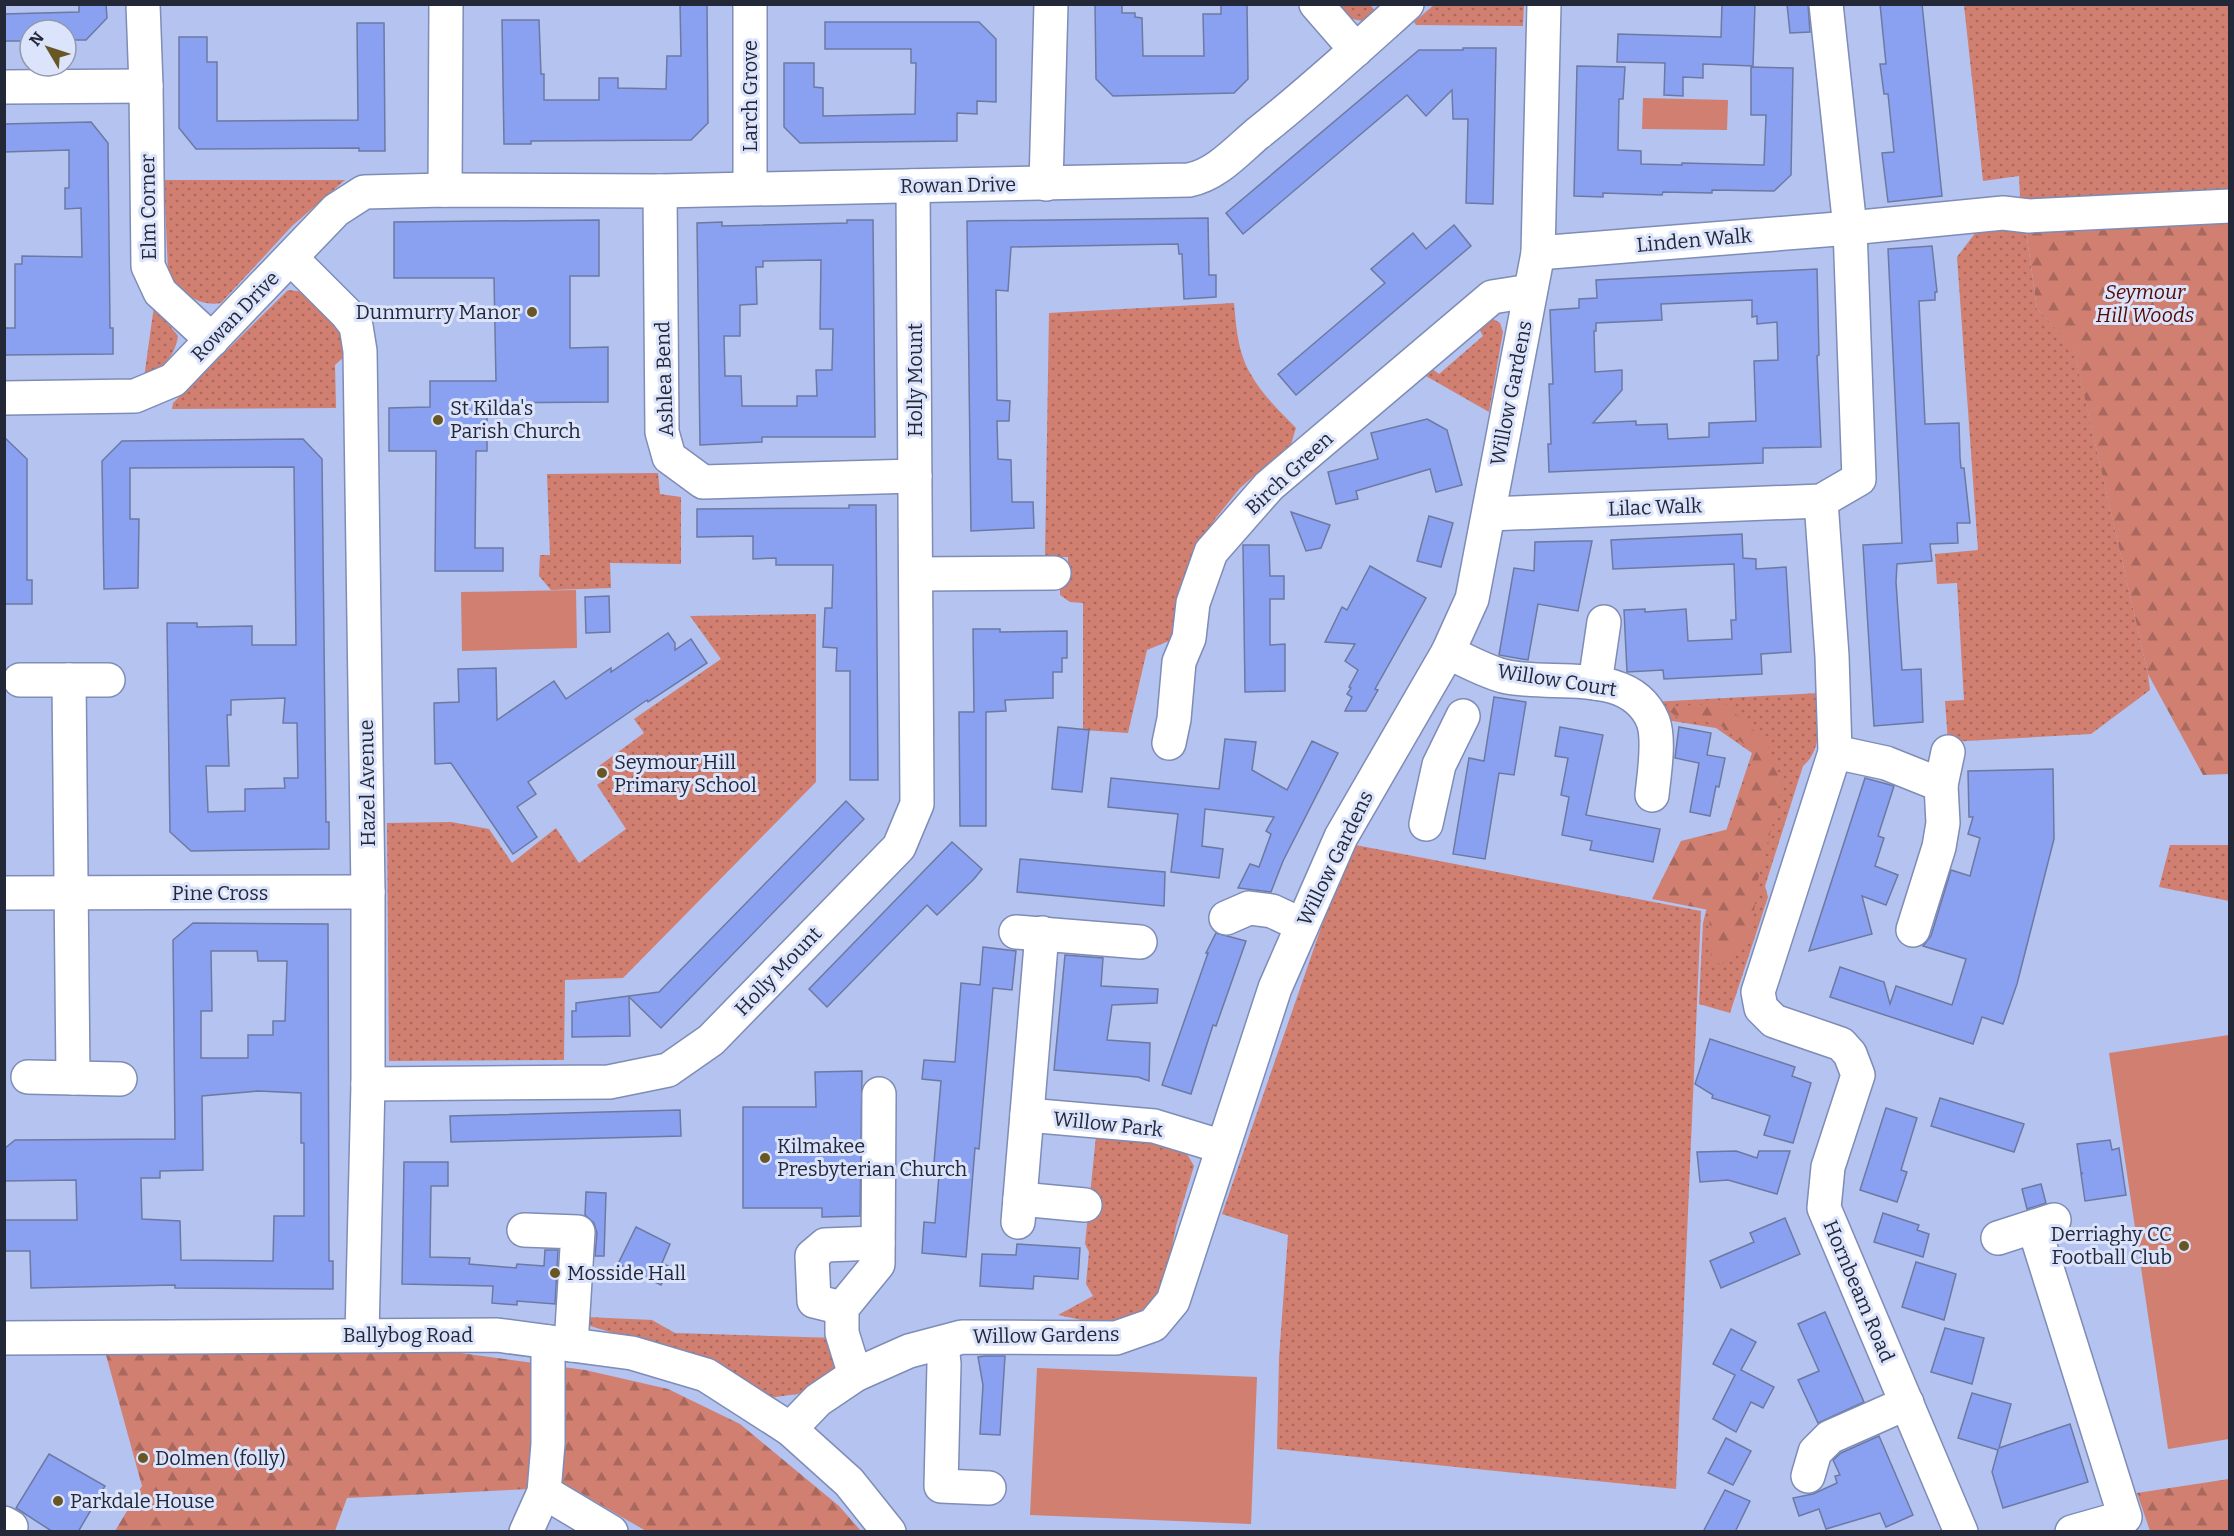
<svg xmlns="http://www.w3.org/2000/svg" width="2234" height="1536" font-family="Bitter,serif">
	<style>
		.grass { fill: url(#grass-dots) }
		.forest { fill: url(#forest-firs) }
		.garden { fill: #d07f70 }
		.building { fill: #8aa1f1; stroke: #6c79a2; stroke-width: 1.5; fill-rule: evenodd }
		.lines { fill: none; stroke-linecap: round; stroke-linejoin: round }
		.minor-casing { stroke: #7e8cb6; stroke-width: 36 }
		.minor { stroke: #fff; stroke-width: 33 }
		.poi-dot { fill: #685725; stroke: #dce4fc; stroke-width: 2 }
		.labels { text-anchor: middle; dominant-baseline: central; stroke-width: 6; stroke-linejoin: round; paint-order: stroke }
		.street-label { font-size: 20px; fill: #232839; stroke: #dce4fc }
		.park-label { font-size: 20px; font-style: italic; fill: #540903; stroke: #dce4fc }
		.poi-label { font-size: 20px; fill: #232839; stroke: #dce4fc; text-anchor: start }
	</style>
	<defs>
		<pattern id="grass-dots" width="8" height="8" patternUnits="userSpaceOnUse" patternTransform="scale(1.5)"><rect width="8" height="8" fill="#d07f70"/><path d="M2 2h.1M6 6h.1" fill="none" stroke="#a8685d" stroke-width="1.8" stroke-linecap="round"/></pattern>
		<pattern id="forest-firs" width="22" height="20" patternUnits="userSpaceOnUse" patternTransform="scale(1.5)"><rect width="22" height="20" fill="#d07f70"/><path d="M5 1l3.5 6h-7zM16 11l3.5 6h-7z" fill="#a8685d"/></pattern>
	</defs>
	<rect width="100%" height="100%" fill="#b4c3f0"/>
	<g class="grass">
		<polygon points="1435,4 1524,5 1523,26 1416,25 1414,22"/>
		<polygon points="1336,5 1370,5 1379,15 1368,22 1347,18"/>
		<polygon points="1964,5 2229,5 2229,194 2023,202 2020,197 2019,176 1983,181"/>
		<path d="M164,180H345L292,226L221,303C199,307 177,292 168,271Z"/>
		<polygon points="2025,224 2037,309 2073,346 2148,674 2150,690 2091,734 1948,742 1945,701 1964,700 1957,583 1937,584 1935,554 1978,550 1957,257 1979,228"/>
		<polygon points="288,290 306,292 328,313 341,333 345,356 335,365 336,408 172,409 173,403"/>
		<path d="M1234,303C1236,326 1238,353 1250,373C1261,393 1279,411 1296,428L1291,444L1240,488L1215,519L1190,569L1181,636L1147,650L1128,733L1083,730V603L1070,602L1060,595V582L1068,575V557H1045L1049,313Z"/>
		<path d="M154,306L178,336C175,356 162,370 144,378Z"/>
		<polygon points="1488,316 1500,323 1503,332 1489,412 1419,372 1427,365 1439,374 1483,336 1476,323"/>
		<polygon points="658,473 660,494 681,497 681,564 610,563 611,588 551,590 539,576 540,555 550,555 547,474"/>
		<polygon points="816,614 816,782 623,978 565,980 564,1060 389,1061 387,823 451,822 489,829 512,863 556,828 579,863 626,829 597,785 607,778 599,766 644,733 634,719 721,659 690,616"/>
		<path d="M1819,693C1819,717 1823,750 1803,766L1765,886L1768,897L1730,1013L1699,1004L1703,923L1725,834L1752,753L1716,728L1660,719L1652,702Z"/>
		<polygon points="1350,844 1701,911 1676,1489 1277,1449 1279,1358 1288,1235 1222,1214"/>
		<polygon points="2170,845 2229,845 2229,901 2159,887"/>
		<polygon points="1096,1136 1158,1143 1187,1154 1194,1166 1176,1226 1168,1268 1157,1298 1134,1316 1096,1323 1058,1315 1093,1296 1086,1284 1089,1252 1085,1244"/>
		<polygon points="587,1317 652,1320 675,1333 837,1338 841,1356 827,1379 798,1394 761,1399 659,1347 587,1325"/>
	</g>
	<g class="forest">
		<polygon points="2229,215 2229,774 2203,775 2148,674 2073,347 2037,309 2025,224"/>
		<polygon points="1724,703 1767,743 1782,787 1758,880 1751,935 1721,965 1711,958 1709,910 1652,899 1681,841 1729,829 1755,753 1719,724 1678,718 1665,707"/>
		<polygon points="372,1341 585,1370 668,1389 740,1424 839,1506 861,1531 646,1531 570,1487 347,1498 335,1531 115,1531 142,1486 106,1355"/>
		<polygon points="2229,1479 2229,1531 2150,1531 2137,1493"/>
	</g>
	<g class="garden">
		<polygon points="1643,98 1728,100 1727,130 1642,129"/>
		<polygon points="576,590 577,648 462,651 461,592"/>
		<polygon points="2229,1035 2229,1439 2168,1449 2109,1053"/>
		<polygon points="1037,1368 1257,1377 1251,1524 1030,1515"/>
	</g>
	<g class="building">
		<polygon points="79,4 106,4 107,18 86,40 66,40 66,30 30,30 30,41 4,41 4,14 79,12"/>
		<polygon points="1095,4 1122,4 1122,13 1135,13 1135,17 1142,18 1143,56 1204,56 1203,14 1221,14 1221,4 1247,4 1248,79 1234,93 1113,96 1096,79"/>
		<polygon points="1722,4 1755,4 1753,66 1703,64 1703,78 1683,77 1683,96 1664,95 1665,63 1617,62 1618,34 1721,37"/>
		<polygon points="1787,4 1808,4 1810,32 1790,33"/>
		<polygon points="1880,4 1922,4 1942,196 1888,202 1882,153 1894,152 1888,94 1884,94 1880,64 1886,64"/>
		<polygon points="680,5 707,5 708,123 691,140 531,141 531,144 504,144 502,20 539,20 541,74 544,74 544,100 599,100 599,78 618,78 618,88 666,89 667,56 681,56"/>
		<polygon points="825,22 979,22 996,39 996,102 977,101 977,114 957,113 957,141 800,143 784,127 784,63 814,63 814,87 823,88 823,116 915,114 916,63 911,63 911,49 825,49"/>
		<polygon points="357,23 384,23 385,151 359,151 359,148 196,149 179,128 179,37 207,37 207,62 217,62 217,121 358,120"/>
		<polygon points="1463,48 1496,48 1493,204 1466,203 1468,119 1453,119 1452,90 1426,116 1407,95 1243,234 1226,213 1419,50 1463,50"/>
		<polygon points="1577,66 1625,67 1623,99 1619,99 1618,150 1641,151 1641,164 1682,165 1682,163 1764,165 1766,115 1751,115 1751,67 1793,68 1791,175 1774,191 1712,190 1712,193 1663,192 1662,195 1603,193 1603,197 1574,196"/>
		<polygon points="91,122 108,143 110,328 113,328 113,354 4,355 4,328 15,328 15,264 22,264 22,256 82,257 81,208 65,209 65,188 69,188 69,150 4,152 4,124"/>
		<polygon points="1208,218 1209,275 1216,275 1216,297 1184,299 1182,254 1179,254 1178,244 1011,247 1008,291 996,290 997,400 1010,401 1009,421 997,421 998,459 1011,460 1012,502 1033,502 1034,528 971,531 967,221"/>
		<polygon points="599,220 599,276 570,276 570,348 608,347 608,402 487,403 487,451 476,451 475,548 503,548 503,571 435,571 436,451 389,451 389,408 430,407 430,381 496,381 494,278 394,278 394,222"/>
		<path d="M847,220H873L875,437H762V442L700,445L697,223L722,222V226L847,223ZM821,260L820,329H833L832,370H816L817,396H797V406H742L741,376H725L724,336H740V305L757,304L756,267H763V261Z"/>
		<polygon points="1454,225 1471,246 1296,395 1278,374 1385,283 1371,269 1413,233 1426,249"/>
		<polygon points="1932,246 1937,292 1935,292 1935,300 1919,301 1925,424 1959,423 1960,457 1961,468 1964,468 1970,523 1957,523 1958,543 1930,544 1932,561 1897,564 1896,582 1902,670 1921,669 1923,722 1874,726 1863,545 1902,543 1888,249"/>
		<path d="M1817,269L1819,355L1817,356L1821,447L1763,448V463L1549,472L1548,444H1551L1549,384H1553L1550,310L1579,308V299L1597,298L1596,280ZM1752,300V317L1757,316V324L1777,322L1778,360L1754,361L1756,421L1709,423V437L1668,439L1667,424L1636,425V421L1593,423L1622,390V370L1595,372L1594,331H1596V323L1662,320L1661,304Z"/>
		<polygon points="1427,419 1447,430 1462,485 1436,492 1430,469 1356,491 1358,499 1336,504 1328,472 1378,459 1371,433"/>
		<polygon points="4,437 27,459 27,580 32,580 32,604 4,604"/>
		<path d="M303,439L322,459L326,822H329V849L191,851L170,832L167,623H197V627L252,626V645H296L294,467L130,468V519H139L138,588L104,589L102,461L122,441ZM285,698L283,723H297L298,778H284L285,788L245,789V811L208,812L206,766H229L227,715H231V700Z"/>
		<polygon points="849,505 876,505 878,780 850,780 850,671 836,671 837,648 823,647 825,608 832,608 833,565 776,565 776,558 753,559 753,536 697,537 697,509 849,508"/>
		<polygon points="1291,512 1330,525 1321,548 1306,551"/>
		<polygon points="1429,516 1453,523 1441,567 1417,561"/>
		<polygon points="1742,534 1743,558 1756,559 1756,569 1786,567 1791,652 1761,654 1762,674 1664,679 1663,670 1627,672 1624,610 1645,609 1645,612 1686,609 1688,641 1732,639 1731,620 1736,620 1734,564 1613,569 1611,540"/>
		<polygon points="1580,541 1592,541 1578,611 1538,604 1528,660 1499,655 1514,568 1534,571 1535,542"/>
		<polygon points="1243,545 1269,545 1270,576 1284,576 1284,599 1270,599 1270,645 1285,644 1285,691 1245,692"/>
		<polygon points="1370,566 1426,598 1375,689 1378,690 1366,711 1345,711 1352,697 1347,694 1351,688 1349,687 1358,670 1345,661 1355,644 1325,642 1342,607 1347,610"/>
		<polygon points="609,596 610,632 586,633 585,597"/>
		<polygon points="973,629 1000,629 1000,632 1067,631 1067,658 1062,658 1062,672 1053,672 1053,698 1005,700 1006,711 986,712 986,826 960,826 959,712 974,712"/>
		<polygon points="668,633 675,643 675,650 691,639 707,663 648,702 647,700 528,782 536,794 517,807 537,837 513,854 451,763 435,764 434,703 459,702 458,669 496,668 497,720 554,681 566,699 611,668 611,672"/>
		<polygon points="1494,697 1526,702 1514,775 1499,773 1485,859 1453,854 1469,758 1484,761"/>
		<polygon points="1058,727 1089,730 1082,792 1052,789"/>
		<polygon points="1560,727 1603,735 1586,815 1660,829 1653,862 1590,850 1592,841 1562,835 1569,797 1561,795 1568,758 1555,756"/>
		<polygon points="1679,727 1711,733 1707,755 1725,758 1719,787 1716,786 1710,816 1690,812 1699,763 1675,758"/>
		<polygon points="1225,739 1256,742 1252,770 1287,790 1312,741 1338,753 1283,861 1271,892 1238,888 1250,864 1259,867 1271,834 1266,831 1274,817 1205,809 1202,846 1223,849 1219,878 1171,872 1178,814 1108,807 1111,778 1219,789"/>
		<polygon points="2053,769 2054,839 2017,984 2003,1024 1982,1017 1973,1044 1830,997 1840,967 1884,982 1890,1004 1896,986 1952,1005 1966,959 1923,946 1931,936 1951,870 1970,876 1980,838 1968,834 1973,817 1969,817 1968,771"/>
		<polygon points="1865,778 1894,786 1878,836 1884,838 1875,866 1898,875 1886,905 1862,896 1872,934 1809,951"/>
		<polygon points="846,801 864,819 661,1028 629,997 630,1036 572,1037 572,1011 576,1011 576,1003 659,992"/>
		<polygon points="952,842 982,869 974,879 937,915 927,905 827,1007 809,989"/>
		<polygon points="1020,859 1165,872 1164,906 1017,892"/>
		<path d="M193,923L328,924L329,1261H333V1289L175,1288V1285L31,1288L30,1251H4V1220H77L76,1180L4,1181V1149L15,1140L175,1139L173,940ZM211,951H257L258,961H287L285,1021H273V1035H248V1058H201V1011H212ZM258,1091L301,1093V1143H304V1216H274L273,1261L181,1260L180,1221L142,1219L141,1178H160V1171L203,1170L202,1096Z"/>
		<polygon points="1216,933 1246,941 1216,1026 1213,1025 1191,1094 1162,1085 1208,953 1206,953"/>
		<polygon points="983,947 1016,951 1012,990 993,988 979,1149 975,1148 966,1257 922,1253 924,1222 935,1223 939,1175 933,1174 941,1081 922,1079 924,1060 955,1062 961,983 980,985"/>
		<polygon points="1065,955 1103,958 1101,986 1158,989 1157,1003 1112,1005 1107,1040 1150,1043 1149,1081 1138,1077 1054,1070"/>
		<polygon points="1710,1039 1795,1067 1792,1076 1811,1083 1793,1143 1764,1135 1770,1116 1712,1098 1713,1095 1695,1084"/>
		<polygon points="862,1071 860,1216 822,1217 822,1208 743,1208 743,1107 816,1107 815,1072"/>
		<polygon points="1940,1098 2024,1124 2014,1152 1931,1126"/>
		<polygon points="1886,1108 1917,1118 1901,1170 1907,1172 1897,1202 1860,1190"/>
		<polygon points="680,1110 681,1136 451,1142 450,1116"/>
		<polygon points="2110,1140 2112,1150 2119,1148 2126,1195 2085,1201 2081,1174 2083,1173 2081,1173 2077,1144"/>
		<polygon points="1736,1151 1757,1158 1759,1151 1790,1151 1777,1194 1728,1180 1700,1182 1697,1152"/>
		<polygon points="404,1162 448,1162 448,1186 431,1186 430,1257 470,1258 469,1264 516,1268 517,1264 544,1266 545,1250 558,1250 555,1304 517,1301 517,1305 492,1303 493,1286 402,1284"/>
		<polygon points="2041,1184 2046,1203 2027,1209 2022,1189"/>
		<polygon points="586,1192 606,1193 604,1256 595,1256 597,1233 594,1223 585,1215"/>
		<polygon points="1883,1213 1919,1225 1917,1230 1929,1234 1923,1257 1874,1242"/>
		<polygon points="1785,1218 1800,1254 1721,1288 1710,1261 1754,1242 1750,1233"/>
		<polygon points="636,1227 670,1244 662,1263 670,1267 661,1285 618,1264"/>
		<polygon points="1017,1244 1080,1248 1078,1279 1034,1276 1033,1289 980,1286 982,1254 1016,1255"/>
		<polygon points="1916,1262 1956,1274 1944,1320 1902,1307"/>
		<polygon points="1825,1312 1864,1402 1818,1423 1798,1380 1819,1371 1798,1324"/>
		<polygon points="1945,1328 1984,1338 1972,1384 1931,1372"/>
		<polygon points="1731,1329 1756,1342 1741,1370 1774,1387 1763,1408 1751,1402 1736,1432 1713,1419 1735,1375 1713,1364"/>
		<polygon points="985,1356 1005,1356 1000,1435 980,1434 983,1385 978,1357"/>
		<polygon points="1972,1393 2011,1404 1999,1448 2070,1424 2088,1482 2003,1508 1992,1472 1998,1450 1958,1438"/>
		<polygon points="1879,1436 1913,1515 1886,1527 1880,1513 1826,1529 1819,1509 1799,1516 1793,1498 1813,1494 1837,1483 1835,1476 1840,1475 1833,1460 1841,1453"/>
		<polygon points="1726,1438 1751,1451 1733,1485 1708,1473"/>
		<polygon points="49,1454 105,1486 78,1532 53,1532 16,1508"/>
		<polygon points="1725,1490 1750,1501 1735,1532 1703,1532"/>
	</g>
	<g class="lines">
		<g class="minor-casing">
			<g id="minor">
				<polyline points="143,4 146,86 148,266 160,292 212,340"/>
				<polyline points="1316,4 1356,50"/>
				<polyline points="4,87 146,86"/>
				<polyline points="1046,184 1051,4"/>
				<polyline points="750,188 750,4"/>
				<polyline points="445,190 446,4"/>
				<polyline points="660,191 662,432 669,457 703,482 915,476"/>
				<polyline points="1538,253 1850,228 2003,213 2029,216 2230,206"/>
				<polyline points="291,258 346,313 356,326 360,351 368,892 368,1084 362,1335"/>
				<path d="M4,398L135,396L173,380L336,210L364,192L445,190L660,191L1189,180C1216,175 1237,151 1257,134C1309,93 1358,48 1407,4"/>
				<polyline points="1821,501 1832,656 1835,752 1758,992 1761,1008 1774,1021 1841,1044 1850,1054 1858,1075 1828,1167 1824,1208 1961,1532"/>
				<polyline points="1489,514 1821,501 1859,479 1850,228 1826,4"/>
				<polyline points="916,574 1054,573"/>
				<path d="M1448,652C1466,661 1485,671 1503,676C1551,688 1630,665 1653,721C1660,740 1654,775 1652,795"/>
				<polyline points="20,680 108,680"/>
				<polyline points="69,680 73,1078"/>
				<polyline points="1595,683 1604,622"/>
				<polyline points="1169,743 1174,719 1179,662 1189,638 1193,603 1211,552 1269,486 1492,297 1530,291"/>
				<polyline points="1835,752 1886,763 1941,785 1943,823 1939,847 1913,930"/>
				<polyline points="1941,785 1948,752"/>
				<polyline points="1426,824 1439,765 1463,716"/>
				<polyline points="4,893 368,892"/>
				<polyline points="1226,918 1249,908 1272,911 1302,925"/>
				<polyline points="1016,932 1140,942"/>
				<polyline points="28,1077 120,1079"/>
				<polyline points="368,1084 609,1082 668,1070 711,1040 899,847 917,804 913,186"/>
				<polyline points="1027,1115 1154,1126 1223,1147"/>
				<polyline points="1020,1199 1085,1205"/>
				<polyline points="1018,1222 1042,933"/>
				<polyline points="2034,1227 2125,1517 2072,1532"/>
				<polyline points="524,1230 578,1232 571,1345"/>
				<polyline points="1998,1238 2054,1220"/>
				<polyline points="842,1308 814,1301 812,1256 825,1245 878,1243"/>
				<polyline points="4,1338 497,1335 632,1353 706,1375 790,1429 849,1482 889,1532"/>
				<polyline points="942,1343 944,1364 941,1486 989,1488"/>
				<polyline points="855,1375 842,1333 842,1308 878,1264 879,1094"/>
				<polyline points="790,1429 818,1400 855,1375 909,1351 962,1337 1116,1338 1153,1325 1173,1301 1275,988 1341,837 1448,652 1472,599 1538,253 1544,4"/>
				<polyline points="1808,1476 1815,1452 1830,1437 1907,1403"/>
				<polyline points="544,1492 611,1532"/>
				<polyline points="4,1523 11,1527"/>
				<polyline points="526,1532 544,1492 548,1444 548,1342"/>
			</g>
		</g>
		<use href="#minor" class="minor"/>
	</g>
	<g class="poi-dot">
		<circle cx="532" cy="312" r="6"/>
		<circle cx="438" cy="420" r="6"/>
		<circle cx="602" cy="773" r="6"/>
		<circle cx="765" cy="1158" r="6"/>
		<circle cx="2184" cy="1246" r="6"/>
		<circle cx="555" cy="1273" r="6"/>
		<circle cx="143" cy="1458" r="6"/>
		<circle cx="58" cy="1501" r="6"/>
	</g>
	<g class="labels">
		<g class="street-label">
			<text transform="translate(750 96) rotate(-90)">Larch Grove</text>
			<text transform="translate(958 185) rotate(-1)">Rowan Drive</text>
			<text transform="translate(148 207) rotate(-91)">Elm Corner</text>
			<text transform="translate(1694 240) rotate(-5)">Linden Walk</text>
			<text transform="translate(235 316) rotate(-46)">Rowan Drive</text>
			<text transform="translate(664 379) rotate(-92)">Ashlea Bend</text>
			<text transform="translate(915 380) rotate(-90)">Holly Mount</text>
			<text transform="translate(1511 393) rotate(-79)">Willow Gardens</text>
			<text transform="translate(1289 473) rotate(-43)">Birch Green</text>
			<text transform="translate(1655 507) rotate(-2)">Lilac Walk</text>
			<text transform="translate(1557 680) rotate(9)">Willow Court</text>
			<text transform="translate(367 783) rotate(-91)">Hazel Avenue</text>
			<text transform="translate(1335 858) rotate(-64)">Willow Gardens</text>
			<text x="220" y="893">Pine Cross</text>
			<text transform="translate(778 971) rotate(-46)">Holly Mount</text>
			<text transform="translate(1108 1124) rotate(6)">Willow Park</text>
			<text transform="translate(1859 1291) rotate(67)">Hornbeam Road</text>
			<text x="408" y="1335">Ballybog Road</text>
			<text transform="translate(1046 1335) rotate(-1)">Willow Gardens</text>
		</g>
		<g class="park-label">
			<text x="2145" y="292">Seymour<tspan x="2145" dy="23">Hill Woods</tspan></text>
		</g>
		<g class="poi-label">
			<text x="520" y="312" text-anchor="end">Dunmurry Manor</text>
			<text x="450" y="408">St Kilda's<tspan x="450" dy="23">Parish Church</tspan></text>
			<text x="614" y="762">Seymour Hill<tspan x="614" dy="23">Primary School</tspan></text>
			<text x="777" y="1146">Kilmakee<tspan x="777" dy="23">Presbyterian Church</tspan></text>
			<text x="2172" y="1234" text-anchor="end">Derriaghy CC<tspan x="2172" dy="23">Football Club</tspan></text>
			<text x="567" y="1273">Mosside Hall</text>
			<text x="155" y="1458">Dolmen (folly)</text>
			<text x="70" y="1501">Parkdale House</text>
		</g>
	</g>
	<rect width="2234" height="1536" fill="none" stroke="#232839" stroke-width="12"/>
	<g transform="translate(48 48) rotate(309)"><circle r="28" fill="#dce4fc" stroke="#9299ae" stroke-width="1.5"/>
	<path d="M0-4.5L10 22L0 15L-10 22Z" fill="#685725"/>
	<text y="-9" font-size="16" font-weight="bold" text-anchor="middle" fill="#232839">N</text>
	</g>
</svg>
